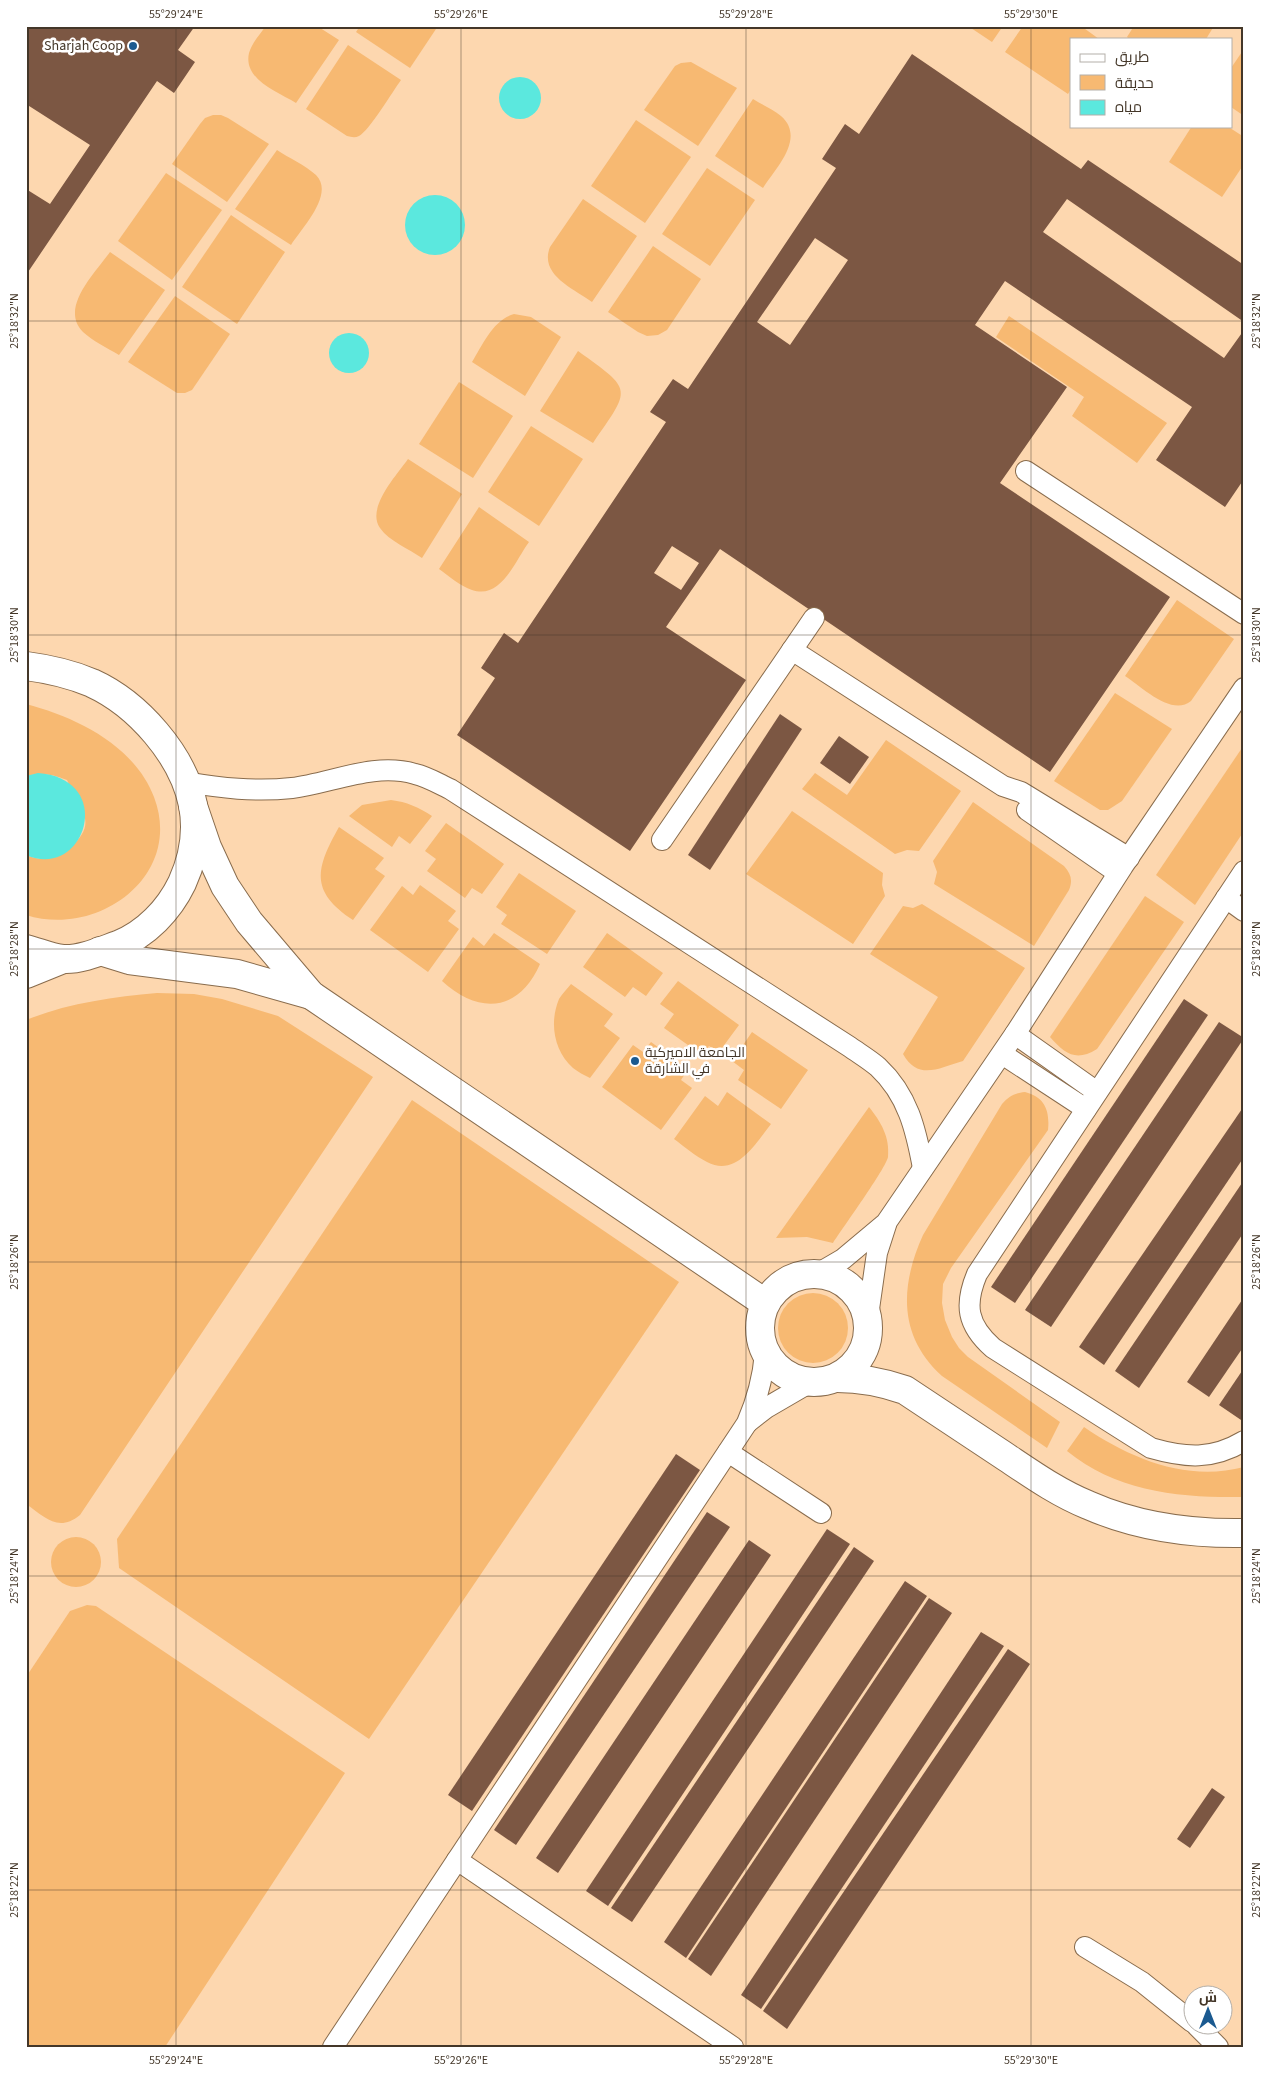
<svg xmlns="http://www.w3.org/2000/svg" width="1270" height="2073" font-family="'Source Sans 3',Cairo,sans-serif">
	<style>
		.built { fill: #fdd7af; fill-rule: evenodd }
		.green { fill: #f7b972 }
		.water { fill: #5be8de }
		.building { fill: #7c5743; fill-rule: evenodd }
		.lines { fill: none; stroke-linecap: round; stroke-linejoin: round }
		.service-casing { stroke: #896c4d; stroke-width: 22 }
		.tertiary-casing { stroke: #896c4d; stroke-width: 30 }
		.service { stroke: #fff; stroke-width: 20 }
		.tertiary { stroke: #fff; stroke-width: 28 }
		.ticks { fill: none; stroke: #443729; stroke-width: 1; stroke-opacity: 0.45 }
		.poi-dot { fill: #1b5a90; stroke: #fff; stroke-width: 2 }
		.labels { text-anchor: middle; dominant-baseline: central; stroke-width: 5; stroke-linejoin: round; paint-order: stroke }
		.poi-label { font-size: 14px; fill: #443729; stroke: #fff; text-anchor: end }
		.neatline { fill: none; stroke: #443729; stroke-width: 2 }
		.ticks-label { font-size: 12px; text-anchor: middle; fill: #443729 }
	</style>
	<rect width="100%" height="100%" fill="#fde3c8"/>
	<path class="built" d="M26,26H1244V2047H26ZM1071,39H1231V126H1071ZM1192,1996H1222V2026H1192Z"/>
	<g class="green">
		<path d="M266,26H317L339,40L296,103C278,92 243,80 249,53C252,43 260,34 266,26Z"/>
		<polygon points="360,26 438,26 410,68 356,32"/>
		<polygon points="968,26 1003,26 992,42"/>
		<polygon points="1023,26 1081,26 1099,39 1071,39 1071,89 1068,94 1005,52"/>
		<polygon points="1134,26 1214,26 1206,39 1129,39 1127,37"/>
		<path d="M348,45L401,80C393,91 369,131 359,136C355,138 351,137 347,136L306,109Z"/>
		<polygon points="1244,49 1244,116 1231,107 1231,68"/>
		<polygon points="691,62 737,88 698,146 644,110 675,66 681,63"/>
		<path d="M753,99C762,105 773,109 781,116C806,138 776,168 763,188L715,156Z"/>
		<polygon points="213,115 221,115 228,118 269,144 227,202 172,164 200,124 205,118"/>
		<polygon points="636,120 691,157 645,223 591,186"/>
		<polygon points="1192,126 1227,126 1244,137 1244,164 1222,197 1169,162"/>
		<path d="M277,150C289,158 305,165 316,175C335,194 302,228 291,245L235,209Z"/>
		<polygon points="707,168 755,200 710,266 662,234"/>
		<polygon points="166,173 222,210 172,280 118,241"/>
		<path d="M583,199L637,236L592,302C573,288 539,275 550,247Z"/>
		<polygon points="231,215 285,252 237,324 182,287"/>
		<polygon points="653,246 701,279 667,330 658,335 647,336 638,332 608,312"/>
		<path d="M110,252L165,290L119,355C107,348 93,341 83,332C59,308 95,273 110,252Z"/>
		<polygon points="175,296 230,334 192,390 185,393 177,393 128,362"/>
		<path d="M514,314L531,317L561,337L525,396L472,362C483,344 493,320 514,314Z"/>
		<polygon points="1009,316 1167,423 1137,463 1072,416 1084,397 996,337"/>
		<path d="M578,351C634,391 631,388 593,443L540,411Z"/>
		<polygon points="459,382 513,416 473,478 419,444"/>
		<polygon points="531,426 583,459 539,526 488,492"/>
		<path d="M408,459L462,494L422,558C409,549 389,541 380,528C366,508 396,476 408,459Z"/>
		<path d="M479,507L529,542C515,561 501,600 472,590C460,586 449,576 439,569Z"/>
		<path d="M1177,600L1234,639L1191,701C1172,717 1142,687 1125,676Z"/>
		<polygon points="1115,693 1172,729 1122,801 1108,810 1100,810 1054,781"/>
		<path d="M26,704C76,717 134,745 154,797C184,876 98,938 26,915V855C33,858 41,860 49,858C64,855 89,836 85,819C83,808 72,791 67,780C52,774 42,772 26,776Z"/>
		<polygon points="886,740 961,791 919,851 907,850 895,854 802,789 815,773 847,795"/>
		<polygon points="1244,745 1244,831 1195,905 1156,875"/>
		<path d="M391,800C407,802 418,807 432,816L410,844L399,836L392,847L349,816L362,805Z"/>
		<path d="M973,802L1064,866C1071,874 1073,880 1069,890L1034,946L934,884L937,872L933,861Z"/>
		<polygon points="792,811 883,873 882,885 885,896 853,944 746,874"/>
		<polygon points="446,823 504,864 482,894 472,888 465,898 427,871 436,859 425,851"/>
		<path d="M339,827L384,858L375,869L385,876L353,920C309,891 316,868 339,827Z"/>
		<polygon points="519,873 576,911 547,954 501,924 507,915 496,907"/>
		<polygon points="420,885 456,911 448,921 459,929 428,972 370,930 402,886 413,895"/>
		<path d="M1145,896L1184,922L1097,1049C1076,1062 1065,1054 1050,1037Z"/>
		<path d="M922,904L1025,968L963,1061C939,1068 918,1081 903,1054L938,997L870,954L903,906L913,908Z"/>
		<path d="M494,933L540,964C519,1012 479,1015 442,981L473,937L484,946Z"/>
		<polygon points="607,933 663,973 646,996 633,987 625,997 583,967"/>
		<polygon points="678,981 739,1025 719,1052 709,1046 702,1055 664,1028 674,1014 660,1004"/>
		<path d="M571,984L613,1014L604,1026L620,1038L590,1078C584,1075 578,1072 573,1068C554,1051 549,1023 559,999C562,994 567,989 571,984Z"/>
		<path d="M157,993L194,994L222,999L278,1016L373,1077L80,1515C58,1533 45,1517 26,1504V1020C68,1003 113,997 157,993Z"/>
		<polygon points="752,1032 808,1070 781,1109 738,1080 744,1070 732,1061"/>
		<polygon points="651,1042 688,1069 681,1080 692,1088 661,1130 602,1087 633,1045 643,1052"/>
		<path d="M727,1092L771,1124C756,1143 736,1178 707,1162C695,1156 685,1147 674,1139L705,1096L718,1106Z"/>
		<path d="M1025,1092C1045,1097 1050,1111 1048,1130L951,1268L943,1284L942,1303L945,1320L952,1337L959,1348L968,1357L1060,1422L1047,1448L942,1376C898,1336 900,1286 923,1235L1002,1104C1009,1096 1015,1093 1025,1092Z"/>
		<polygon points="412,1100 679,1282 369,1739 119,1568 117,1539"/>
		<path d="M869,1107C881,1122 890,1137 888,1157C886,1168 842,1229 833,1243L807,1237L776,1238Z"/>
		<circle cx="813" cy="1328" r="35"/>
		<path d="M1084,1427C1131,1459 1187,1482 1244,1467V1497C1181,1498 1117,1492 1067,1451Z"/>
		<circle cx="76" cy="1562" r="25"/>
		<polygon points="87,1605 96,1606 345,1773 165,2047 26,2047 26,1677 70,1611"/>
	</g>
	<g class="water">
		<circle cx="520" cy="98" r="21"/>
		<circle cx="435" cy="225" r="30"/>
		<circle cx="349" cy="353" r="20"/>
		<path d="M38,773C117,779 85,881 26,855V776Z"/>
	</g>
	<g class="building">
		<polygon points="26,26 195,26 178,50 195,62 174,93 157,81 26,275 26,189 50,204 90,145 26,104"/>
		<path d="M912,54L1081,169L1088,160L1244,265V322L1067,199L1043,232L1224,358L1244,330V479L1225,507L1156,460L1192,407L1005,281L975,325L1067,387L1000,483L1170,597L1050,772L720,549L666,627L746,680L630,851L457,735L495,678L481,668L504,633L518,643L666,422L650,412L673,379L688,389L836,168L822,159L845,124L859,134ZM815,238L848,260L790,345L757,322ZM672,546L699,563L681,590L654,573Z"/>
		<polygon points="780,714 802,729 710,870 688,855"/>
		<polygon points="839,736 869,757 850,784 820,763"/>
		<polygon points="1184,999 1208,1015 1015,1303 991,1287"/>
		<polygon points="1219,1022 1244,1038 1051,1327 1025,1310"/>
		<polygon points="1244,1106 1244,1157 1104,1365 1079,1347"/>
		<polygon points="1244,1180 1244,1232 1139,1388 1115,1371"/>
		<polygon points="1244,1297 1244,1346 1209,1397 1187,1382"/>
		<polygon points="1244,1368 1244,1422 1219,1405"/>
		<polygon points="676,1454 700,1470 472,1811 448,1795"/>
		<polygon points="707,1512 730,1527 516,1845 494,1830"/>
		<polygon points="827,1529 850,1544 608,1906 586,1891"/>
		<polygon points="749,1540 771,1555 558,1873 536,1858"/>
		<polygon points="854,1547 874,1561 632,1922 611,1908"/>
		<polygon points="905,1581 927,1596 686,1958 664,1942"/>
		<polygon points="929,1598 952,1613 711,1976 688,1959"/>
		<polygon points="981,1632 1004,1646 761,2009 741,1995"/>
		<polygon points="1008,1649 1030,1664 787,2029 763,2011"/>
		<polygon points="1212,1788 1225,1797 1190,1848 1177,1839"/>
	</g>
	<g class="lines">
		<g class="service-casing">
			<g id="service">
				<polyline points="1026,471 1244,614"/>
				<polyline points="792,650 1003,786 1021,792 1129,858"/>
				<path d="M185,782C221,788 255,792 292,788C332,783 374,762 415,774C428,777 439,784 450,789L850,1047C860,1054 870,1060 878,1067C908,1095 916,1130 923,1168"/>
				<polyline points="1027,810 1118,873"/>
				<polyline points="662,840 814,618"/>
				<path d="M1244,871L977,1274C964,1305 967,1325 993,1348L1151,1448C1186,1458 1212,1460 1244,1441"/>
				<polyline points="1226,898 1244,911"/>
				<polyline points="1015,1034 1097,1092"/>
				<polyline points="1002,1054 1086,1109"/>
				<polyline points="819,1273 843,1259 886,1223 1015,1034 1123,866 1244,688"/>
				<polyline points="868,1316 877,1253 886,1225"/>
				<polyline points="748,1422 766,1408 809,1383"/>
				<polyline points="728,1452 821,1513"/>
				<polyline points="457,1860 733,2047"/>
				<polyline points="1085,1947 1142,1982 1192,2022"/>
				<polyline points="1197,2026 1218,2047"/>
				<path d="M333,2047L747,1423C757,1400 763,1378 765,1353"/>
			</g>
		</g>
		<g class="tertiary-casing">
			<g id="tertiary">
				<path d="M26,666C49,669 71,674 92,683C138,704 183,755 193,805C198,832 193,859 182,883C169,910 146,934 118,945C101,951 81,960 63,959C51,958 38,952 26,949"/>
				<polyline points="193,806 207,847 225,886 249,922 311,995 765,1303"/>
				<polyline points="100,951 129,960 237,974 311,995"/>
				<polyline points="26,974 63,959"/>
				<circle cx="814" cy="1328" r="54"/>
				<path d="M837,1378C862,1378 882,1382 905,1390C938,1412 971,1434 1003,1455C1030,1473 1058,1493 1088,1505C1138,1527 1190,1534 1244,1533"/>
			</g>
		</g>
		<use href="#service" class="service"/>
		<use href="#tertiary" class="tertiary"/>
	</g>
	<path class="ticks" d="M176,26V2047M461,26V2047M746,26V2047M1031,26V2047M26,321H1244M26,635H1244M26,949H1244M26,1262H1244M26,1576H1244M26,1890H1244"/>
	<g class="poi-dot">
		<circle cx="133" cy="46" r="5"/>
		<circle cx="635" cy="1061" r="5"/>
	</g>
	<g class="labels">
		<g class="poi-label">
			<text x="123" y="46">Sharjah Coop</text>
			<text x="645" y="1053" text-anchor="start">الجامعة الاميركية<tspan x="645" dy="16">في الشارقة</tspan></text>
		</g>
	</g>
	<rect width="1270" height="2073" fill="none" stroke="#ffffff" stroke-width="55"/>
	<rect x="1070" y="38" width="162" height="90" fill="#ffffff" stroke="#b4afa9"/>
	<rect x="1080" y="54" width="25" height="8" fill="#ffffff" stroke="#b4afa9"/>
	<text x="1115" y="62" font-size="15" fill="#443729">طريق</text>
	<rect x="1080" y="75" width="25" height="15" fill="#f7b972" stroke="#b4afa9"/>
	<text x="1115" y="88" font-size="15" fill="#443729">حديقة</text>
	<rect x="1080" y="100" width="25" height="15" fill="#5be8de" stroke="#b4afa9"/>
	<text x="1115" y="112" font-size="15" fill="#443729">مياه</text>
	<g transform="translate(1208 2010)"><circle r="24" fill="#ffffff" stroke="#b4afa9"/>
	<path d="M0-4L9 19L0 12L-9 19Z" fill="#1b5a90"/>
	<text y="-8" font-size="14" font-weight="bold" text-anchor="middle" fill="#443729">ش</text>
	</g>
	<rect x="28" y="28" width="1214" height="2018" class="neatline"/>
	<g class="ticks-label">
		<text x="176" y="18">55°29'24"E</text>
		<text x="461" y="18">55°29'26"E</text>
		<text x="746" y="18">55°29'28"E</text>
		<text x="1031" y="18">55°29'30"E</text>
		<text transform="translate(14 321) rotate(-90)" y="4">25°18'32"N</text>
		<text transform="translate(1256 321) rotate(-90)" y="4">25°18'32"N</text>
		<text transform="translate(14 635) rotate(-90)" y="4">25°18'30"N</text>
		<text transform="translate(1256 635) rotate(-90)" y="4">25°18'30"N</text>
		<text transform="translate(14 949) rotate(-90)" y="4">25°18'28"N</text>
		<text transform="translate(1256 949) rotate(-90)" y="4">25°18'28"N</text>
		<text transform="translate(14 1262) rotate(-90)" y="4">25°18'26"N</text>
		<text transform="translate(1256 1262) rotate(-90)" y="4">25°18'26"N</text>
		<text transform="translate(14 1576) rotate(-90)" y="4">25°18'24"N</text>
		<text transform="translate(1256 1576) rotate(-90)" y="4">25°18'24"N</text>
		<text transform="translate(14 1890) rotate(-90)" y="4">25°18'22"N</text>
		<text transform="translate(1256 1890) rotate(-90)" y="4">25°18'22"N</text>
		<text x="176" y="2064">55°29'24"E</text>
		<text x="461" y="2064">55°29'26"E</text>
		<text x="746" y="2064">55°29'28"E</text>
		<text x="1031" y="2064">55°29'30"E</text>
	</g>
</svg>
